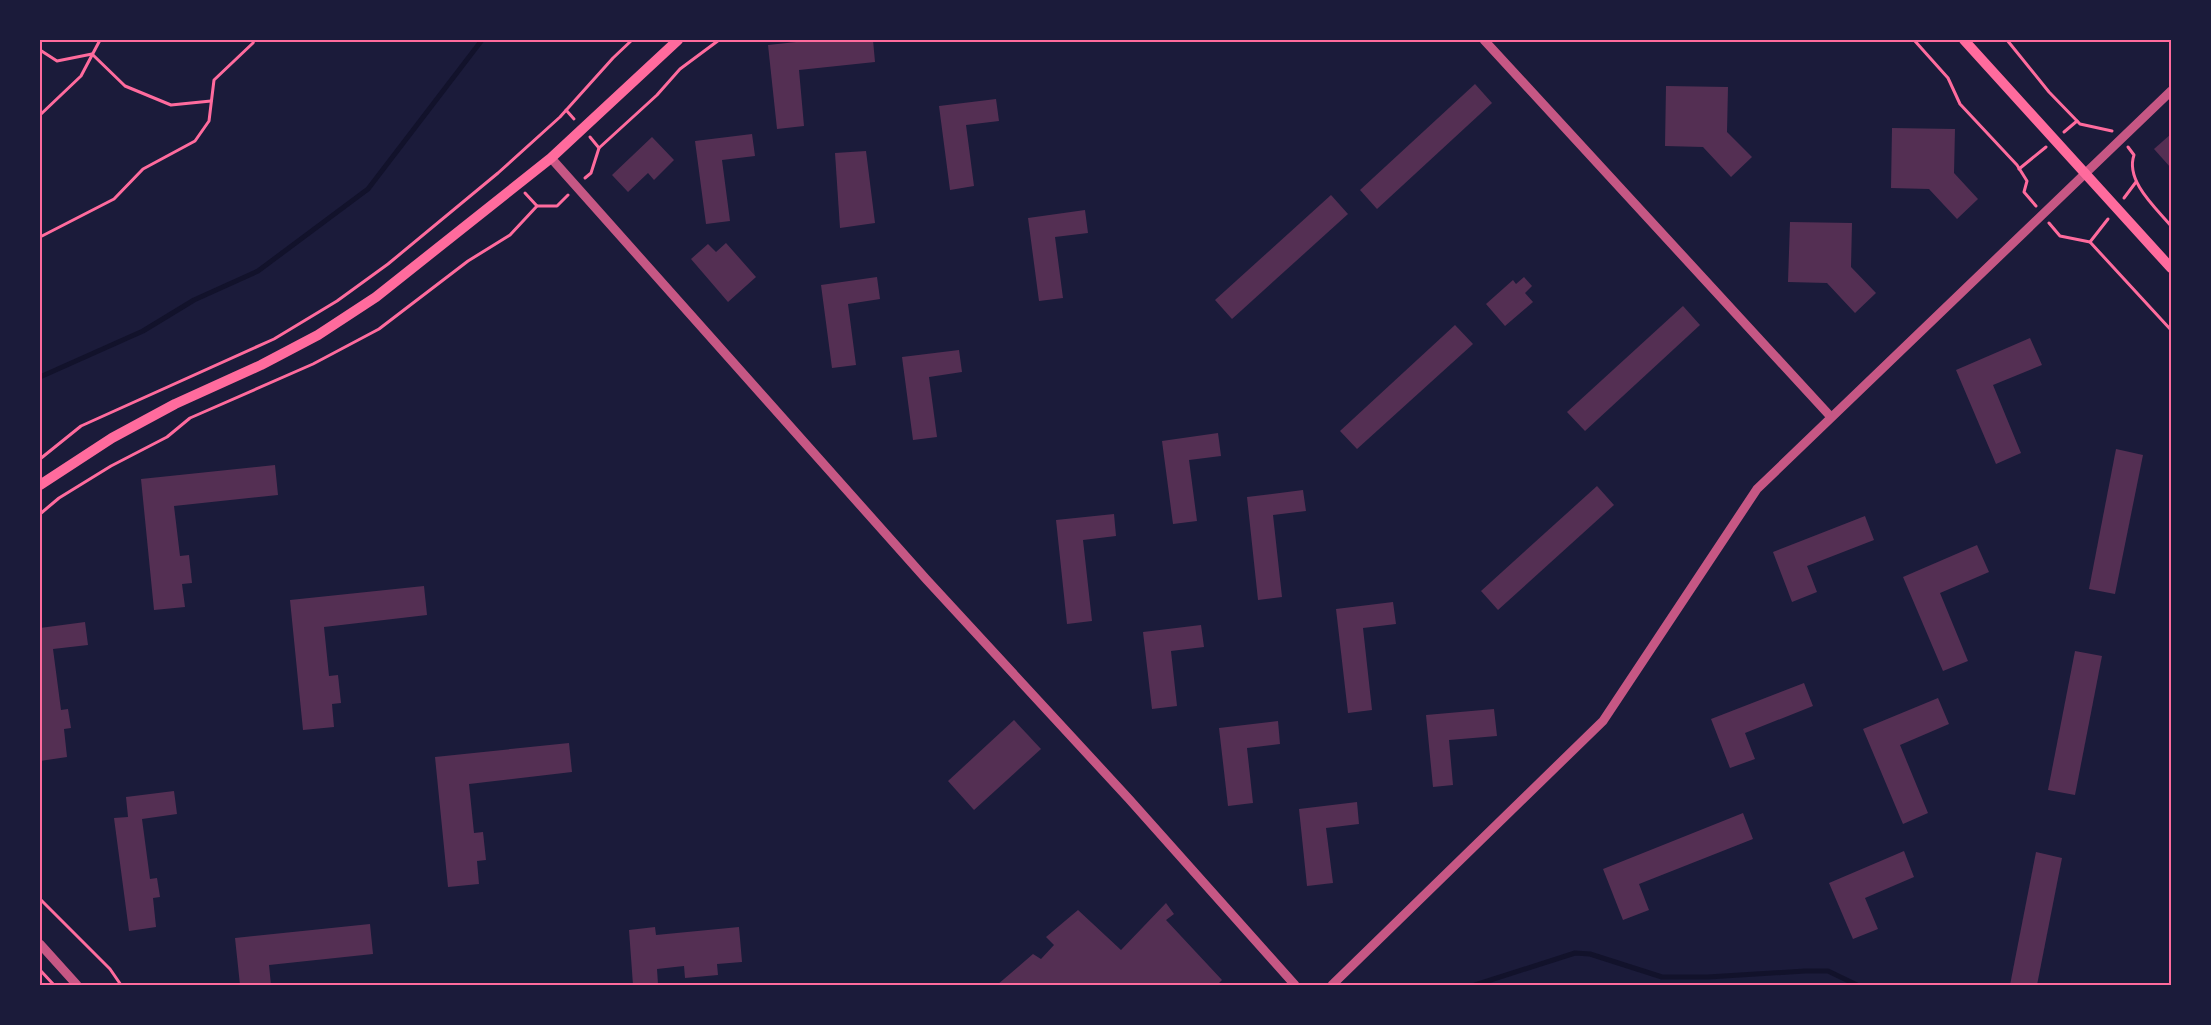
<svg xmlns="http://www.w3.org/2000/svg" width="2211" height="1025" font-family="Figtree,sans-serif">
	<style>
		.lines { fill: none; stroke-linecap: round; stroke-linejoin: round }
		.stream { stroke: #12122b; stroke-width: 5 }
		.building { fill: #542f53 }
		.path { stroke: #ff6b9d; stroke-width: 3 }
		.tertiary { stroke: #c65784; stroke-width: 9 }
		.secondary { stroke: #ff6b9d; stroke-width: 10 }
		.neatline { fill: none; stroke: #ff6b9d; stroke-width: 2 }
	</style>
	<rect width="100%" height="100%" fill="#1b1b3a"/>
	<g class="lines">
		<g class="stream">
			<polyline points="40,377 143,331 194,300 258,271 368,189 482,40"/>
			<polyline points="1475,985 1575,953 1590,954 1662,977 1708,977 1805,971 1828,971 1857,985"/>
		</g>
	</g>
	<g class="building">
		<polygon points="815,40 873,40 875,62 799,70 804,126 777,129 768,45"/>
		<polygon points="1475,84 1492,103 1377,209 1360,190"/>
		<polygon points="1666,86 1728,87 1727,132 1752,157 1731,177 1703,147 1665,146"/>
		<polygon points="996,99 999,121 966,125 974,186 950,190 939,106"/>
		<polygon points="1892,128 1955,129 1954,173 1978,199 1957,219 1929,189 1891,188"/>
		<polygon points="752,134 755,156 722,160 730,221 706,224 695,141"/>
		<polygon points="2171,134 2171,168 2154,149"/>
		<polygon points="652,137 674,160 654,180 648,173 628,192 612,175"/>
		<polygon points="866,151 875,223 840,228 835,153"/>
		<polygon points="1331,195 1348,214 1232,319 1215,300"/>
		<polygon points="1085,210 1088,233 1055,237 1063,298 1039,301 1028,218"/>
		<polygon points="1790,222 1852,223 1851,267 1876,293 1855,313 1827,283 1788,282"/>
		<polygon points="726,243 756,277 728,302 691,259 708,244 716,252"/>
		<polygon points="877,277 880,299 848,304 856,365 832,368 821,285"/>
		<polygon points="1524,277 1532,286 1525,293 1533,302 1505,326 1486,304 1513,280 1516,284"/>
		<polygon points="1683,306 1700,325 1585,431 1567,412"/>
		<polygon points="1455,325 1473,344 1357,449 1340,431"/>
		<polygon points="2030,338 2042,365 1993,385 2021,453 1996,464 1956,370"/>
		<polygon points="959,350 962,372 929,377 937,437 913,440 902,357"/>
		<polygon points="1218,433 1221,456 1189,460 1197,521 1173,524 1162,441"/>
		<polygon points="2116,449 2143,455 2115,594 2089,589"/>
		<polygon points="275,465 278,495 174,506 180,556 189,555 192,583 182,584 185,607 154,610 141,479"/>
		<polygon points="1597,486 1614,505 1498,610 1481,591"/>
		<polygon points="1303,490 1306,511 1273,515 1282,597 1258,600 1247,497"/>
		<polygon points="1114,514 1116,536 1083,540 1092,621 1067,624 1056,520"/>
		<polygon points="1865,516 1874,540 1807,566 1817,592 1792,602 1773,552"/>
		<polygon points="1977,545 1989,572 1940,593 1968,661 1943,671 1903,577"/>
		<polygon points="424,586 427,615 324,627 329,676 338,675 341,703 332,704 334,727 303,730 290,600"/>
		<polygon points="1393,602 1396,624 1363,628 1372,710 1348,713 1336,609"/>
		<polygon points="85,622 88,645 53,649 61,710 68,709 71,728 64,729 67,757 40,761 40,628"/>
		<polygon points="1201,625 1204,647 1171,651 1177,706 1152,709 1143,632"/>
		<polygon points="2075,651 2102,656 2075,795 2048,790"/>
		<polygon points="1804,683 1813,706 1745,733 1755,759 1730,768 1711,719"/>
		<polygon points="1938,698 1949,724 1900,745 1928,813 1903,824 1863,729"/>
		<polygon points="1494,709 1497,736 1449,740 1453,785 1433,787 1426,715"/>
		<polygon points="1014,720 1041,749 974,810 948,781"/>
		<polygon points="1278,721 1280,744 1247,748 1253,803 1228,806 1219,728"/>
		<polygon points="569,743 572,772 469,784 474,833 483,832 486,860 477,861 479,884 448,887 435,757"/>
		<polygon points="174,791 177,814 142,819 150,879 157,878 160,897 153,898 156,927 129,931 114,818 128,817 126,797"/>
		<polygon points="1357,802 1359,824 1326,828 1333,883 1307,886 1299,809"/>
		<polygon points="1743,813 1753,839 1639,884 1649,910 1623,920 1603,869"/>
		<polygon points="1904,851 1914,877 1865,898 1878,929 1853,939 1829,883"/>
		<polygon points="2036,852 2062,858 2037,985 2010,985"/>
		<polygon points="1166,903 1174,914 1166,920 1222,980 1217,985 997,985 1033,954 1041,959 1054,945 1046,937 1078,910 1121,950"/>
		<polygon points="370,924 373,954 269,965 271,985 240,985 235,938"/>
		<polygon points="655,927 656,935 739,927 742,962 717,964 718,975 685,978 684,966 657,969 658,984 633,985 629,930"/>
	</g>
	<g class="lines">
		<g class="path">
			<polyline points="1914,40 1948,78 1960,104 2017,165 2027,181 2024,192 2036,206"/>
			<polyline points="2007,40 2049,92 2080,124 2112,131"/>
			<polyline points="40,50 57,61 92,54 125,86 171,105 211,101"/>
			<polyline points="566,110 574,119"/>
			<polyline points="40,115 81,76 100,40"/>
			<polyline points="2064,132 2077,121"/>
			<polyline points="590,137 599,148"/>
			<path d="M2128,147L2134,155C2125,181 2156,208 2171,226"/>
			<polyline points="2019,169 2046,147"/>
			<polyline points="585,178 591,173 599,148 657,95 680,69 719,40"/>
			<polyline points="525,193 537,206"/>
			<polyline points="2124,198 2136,182"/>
			<polyline points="2049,223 2060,236 2090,242 2171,330"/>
			<polyline points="40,237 114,199 143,169 195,141 209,121 214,80 253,43 254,40"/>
			<polyline points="2090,242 2108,219"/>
			<polyline points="40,459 81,426 274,339 337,301 388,264 498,173 560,117 613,58 632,40"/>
			<polyline points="40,514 59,498 111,466 167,437 190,418 313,364 379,329 468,261 510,235 537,206 557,206 568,195"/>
			<polyline points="40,899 110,969 121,985"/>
			<polyline points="40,970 54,985"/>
		</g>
		<g class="tertiary">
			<polyline points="1484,40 1831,417"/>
			<polyline points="551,158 926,579 1129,799 1295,985"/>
			<polyline points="40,944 77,985"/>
			<polyline points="1332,985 1603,721 1757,489 2171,91"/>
		</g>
		<g class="secondary">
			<polyline points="1964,40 2171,268"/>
			<polyline points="40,485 112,438 175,404 261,365 318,335 376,297 551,158 678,40"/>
		</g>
	</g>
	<rect width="2211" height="1025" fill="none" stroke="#1b1b3a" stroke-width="82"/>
	<rect x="41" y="41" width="2129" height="943" class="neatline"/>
</svg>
